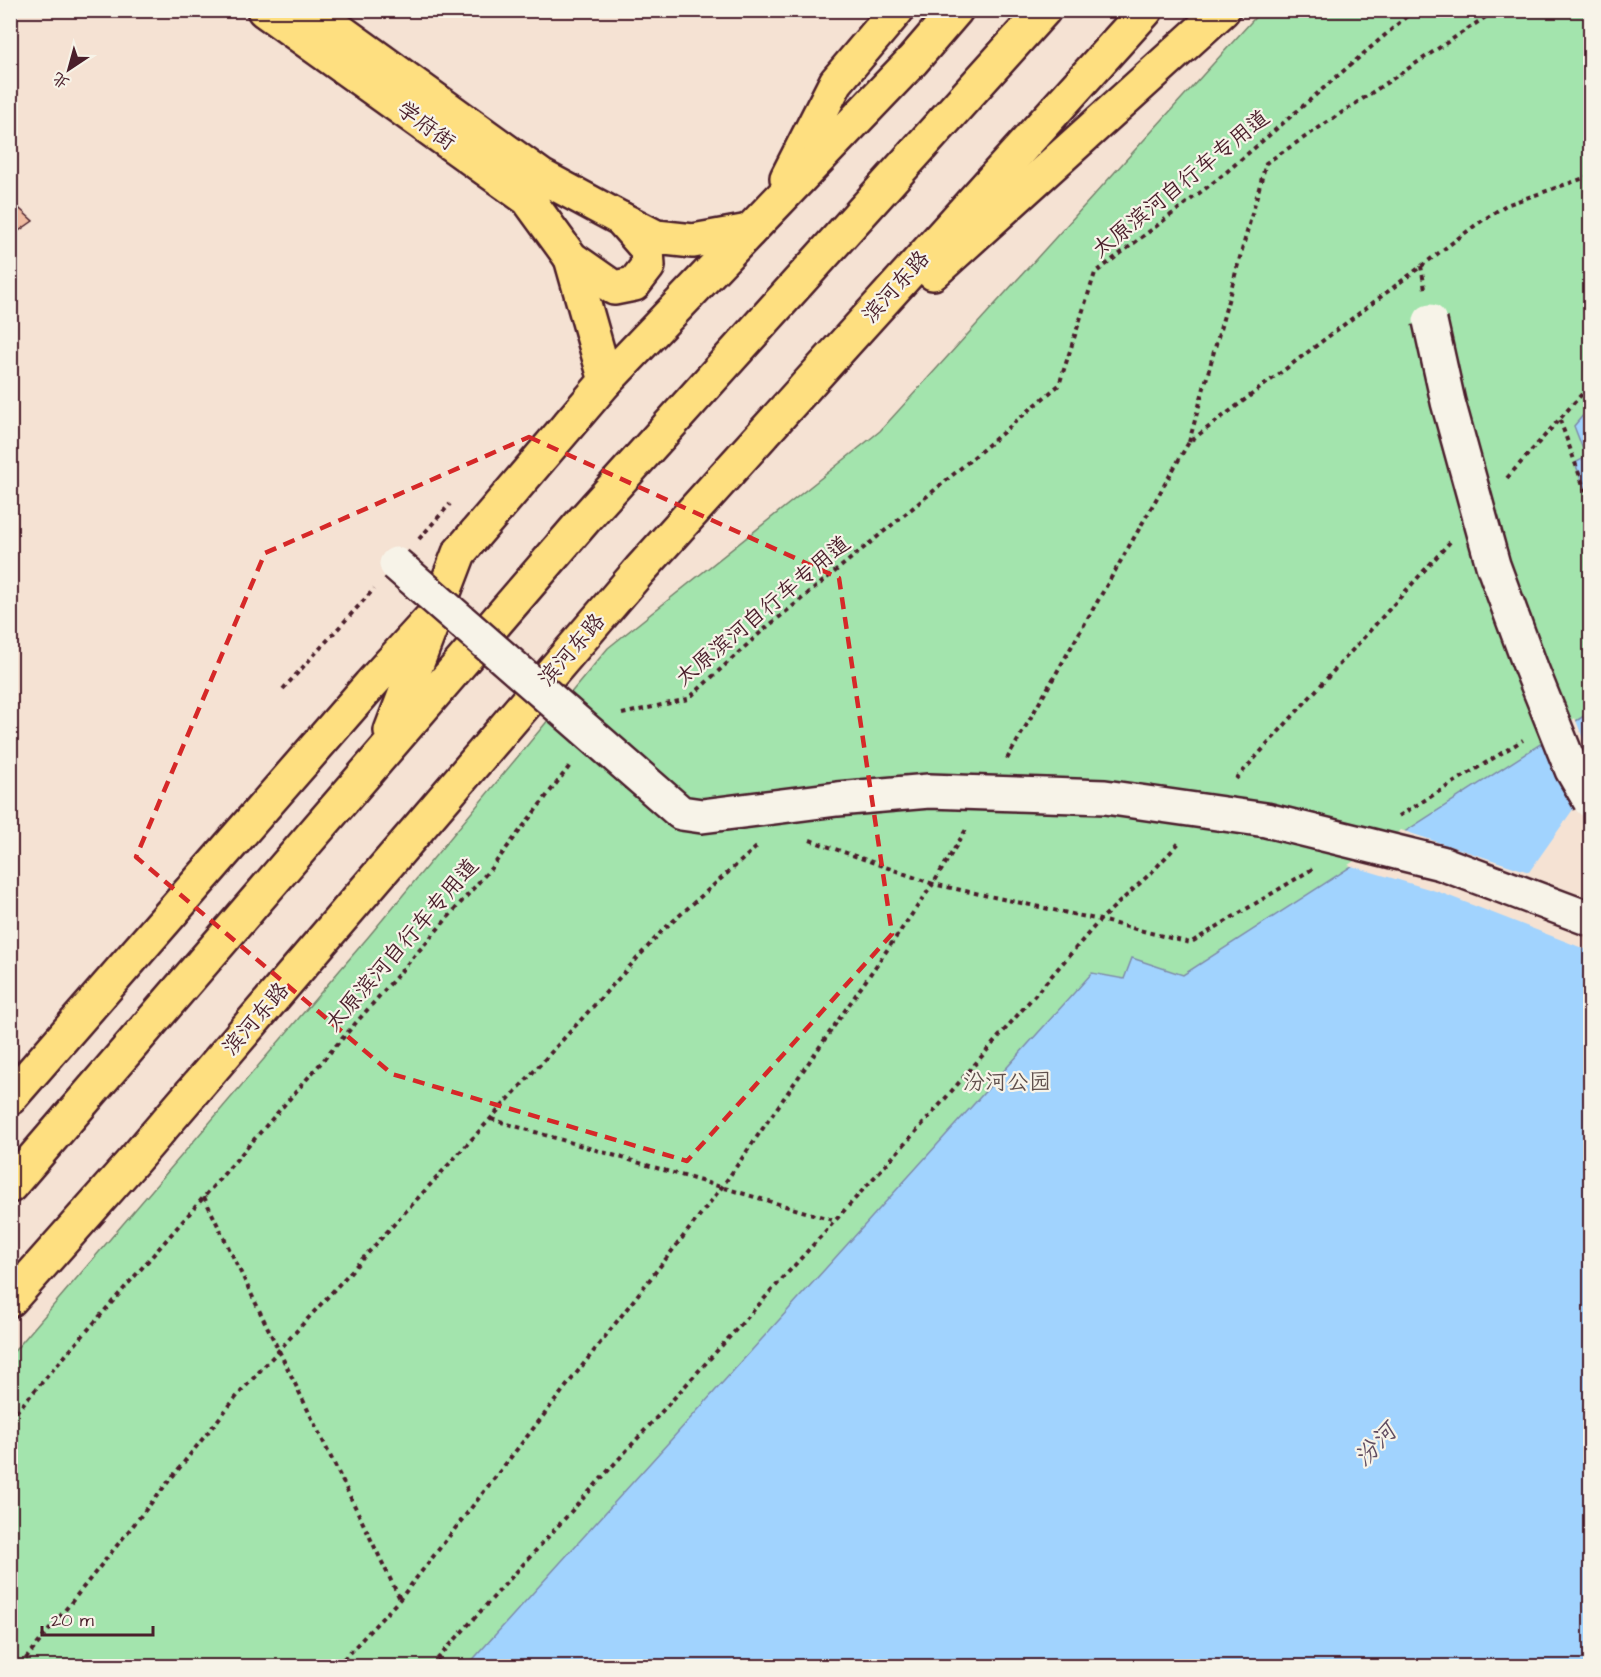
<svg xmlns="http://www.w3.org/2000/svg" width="1601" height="1677" font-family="'Architects Daughter','LXGW WenKai TC',sans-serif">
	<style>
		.green { fill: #a3e4ad; stroke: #76826c; stroke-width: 1.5 }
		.water { fill: #a1d3fe; stroke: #7e8baa; stroke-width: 1.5 }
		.pier { fill: #f5e2d3 }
		.building { fill: #efbba1; stroke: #4a1f2b; stroke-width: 1.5 }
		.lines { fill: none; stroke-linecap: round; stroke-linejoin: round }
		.major-casing { stroke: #4a1f2b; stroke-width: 38 }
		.highway-casing { stroke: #4a1f2b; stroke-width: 38 }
		.path { stroke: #4a1f2b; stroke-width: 4; stroke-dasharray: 4.5 4.5; stroke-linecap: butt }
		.major { stroke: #fedf80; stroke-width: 33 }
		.highway { stroke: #fedf80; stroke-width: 33 }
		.minor-bridge-casing { stroke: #4a1f2b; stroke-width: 38; stroke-linecap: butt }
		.minor-bridge { stroke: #f7f3e8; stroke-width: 33 }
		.marked { fill: none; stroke: #d62828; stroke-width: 4.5; stroke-dasharray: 12 8; stroke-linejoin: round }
		.labels { text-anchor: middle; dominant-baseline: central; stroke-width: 4.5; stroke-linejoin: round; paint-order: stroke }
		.street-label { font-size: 22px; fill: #4a1f2b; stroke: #f7f3e8 }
		.park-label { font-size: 22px; fill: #60504c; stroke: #f7f3e8 }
		.water-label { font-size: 24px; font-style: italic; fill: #604c60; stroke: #f7f3e8 }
	</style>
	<rect width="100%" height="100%" fill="#f5e2d3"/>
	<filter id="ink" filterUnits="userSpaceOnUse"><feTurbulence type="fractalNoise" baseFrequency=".0167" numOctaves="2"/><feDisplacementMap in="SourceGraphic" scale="12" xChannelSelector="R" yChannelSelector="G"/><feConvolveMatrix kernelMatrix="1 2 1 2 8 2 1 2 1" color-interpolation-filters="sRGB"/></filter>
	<g filter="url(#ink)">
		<polygon class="green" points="1261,11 1590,11 1590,1666 11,1666 11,1355 369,936 608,648 880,431"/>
		<g class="water">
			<polygon points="1590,407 1590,502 1575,463 1586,457 1574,426"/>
			<polygon points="1590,712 1590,1666 467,1666 1092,973 1124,979 1132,958 1183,975"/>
		</g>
		<polygon class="pier" points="1575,718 1590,756 1590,951 1439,892 1348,865 1401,830 1529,872 1574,808 1542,739"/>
		<polygon class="building" points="10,200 33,221 10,237"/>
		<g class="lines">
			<g class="major-casing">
				<polyline id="major" points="264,10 528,199 571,258 614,288 634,284 648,266 647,249 621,219 541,176 311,10"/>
			</g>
			<g class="highway-casing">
				<g id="highway">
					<polyline points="787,178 836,82 897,10"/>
					<polyline points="621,219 656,237 693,241 749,231"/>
					<polyline points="933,273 1223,10"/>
					<polyline points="606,381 913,60 956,10"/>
					<polyline points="391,731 459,553 606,381 571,258"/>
					<polyline points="10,1098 370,685 436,613"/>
					<polyline points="10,1186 584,520 1044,10"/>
					<polyline points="10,1300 134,1160 640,570 1146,10"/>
				</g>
			</g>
			<g class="path">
				<polyline points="1421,266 1425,289"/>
				<polyline points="1560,420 1590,505"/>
				<polyline points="1189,442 1266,163 1496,10"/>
				<polyline points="1507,478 1590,385"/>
				<polyline points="419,539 450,504"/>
				<polyline points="283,689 374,589"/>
				<polyline points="622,714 688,699 761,632 942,484 1059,385 1095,273 1223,175 1414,10"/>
				<polyline points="1007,759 1189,442 1477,224 1506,205 1590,176"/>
				<polyline points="1236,779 1450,542"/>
				<polyline points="1399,816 1523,740"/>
				<polyline points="810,840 933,884 967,828"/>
				<polyline points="491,1119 836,1221"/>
				<polyline points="204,1197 400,1599"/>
				<polyline points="10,1419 492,867 572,763"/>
				<polyline points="20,1666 238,1395 663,930 759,845"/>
				<polyline points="337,1666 400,1599 722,1187 933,884 1100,920 1190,943 1314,868"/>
				<polyline points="431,1666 930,1116 1100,920 1152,872 1179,843"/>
			</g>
			<use href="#major" class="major"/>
			<use href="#highway" class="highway"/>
			<g class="minor-bridge-casing">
				<g id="minor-bridge">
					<polyline points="1430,321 1448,402 1493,565 1531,668 1572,770 1590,801"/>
					<polyline points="396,564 681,813 702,816 837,799 929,791 1105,797 1266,820 1441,863 1590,919"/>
				</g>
			</g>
			<use href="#minor-bridge" class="minor-bridge"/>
		</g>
	</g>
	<path class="marked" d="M529,437L839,578L892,934L687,1161L392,1074L136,857L265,553Z"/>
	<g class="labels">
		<g class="street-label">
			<text transform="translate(426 126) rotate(36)">学府街</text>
			<text transform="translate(1181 184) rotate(-39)">太原滨河自行车专用道</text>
			<text transform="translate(896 287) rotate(-48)">滨河东路</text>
			<text transform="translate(763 611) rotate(-40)">太原滨河自行车专用道</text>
			<text transform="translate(572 650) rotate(-49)">滨河东路</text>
			<text transform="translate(402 945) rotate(-49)">太原滨河自行车专用道</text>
			<text transform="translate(256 1019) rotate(-49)">滨河东路</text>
		</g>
		<g class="park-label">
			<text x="1007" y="1082">汾河公园</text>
		</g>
		<g class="water-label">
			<text transform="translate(1376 1445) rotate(-46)">汾河</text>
		</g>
	</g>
	<rect width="1601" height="1677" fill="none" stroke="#f7f3e8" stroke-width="36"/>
	<rect x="18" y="18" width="1565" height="1641" fill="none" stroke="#4a1f2b" stroke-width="2" filter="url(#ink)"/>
	<g transform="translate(69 69) rotate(216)" stroke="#f7f3e8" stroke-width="4.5" paint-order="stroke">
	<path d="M0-4.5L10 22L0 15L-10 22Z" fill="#4a1f2b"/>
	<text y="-9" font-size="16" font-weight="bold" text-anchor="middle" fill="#4a1f2b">北</text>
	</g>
	<path d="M42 1626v9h111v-9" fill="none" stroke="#4a1f2b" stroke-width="3"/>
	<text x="51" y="1626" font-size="18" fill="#4a1f2b" stroke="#f7f3e8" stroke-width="4.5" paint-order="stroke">20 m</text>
</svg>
